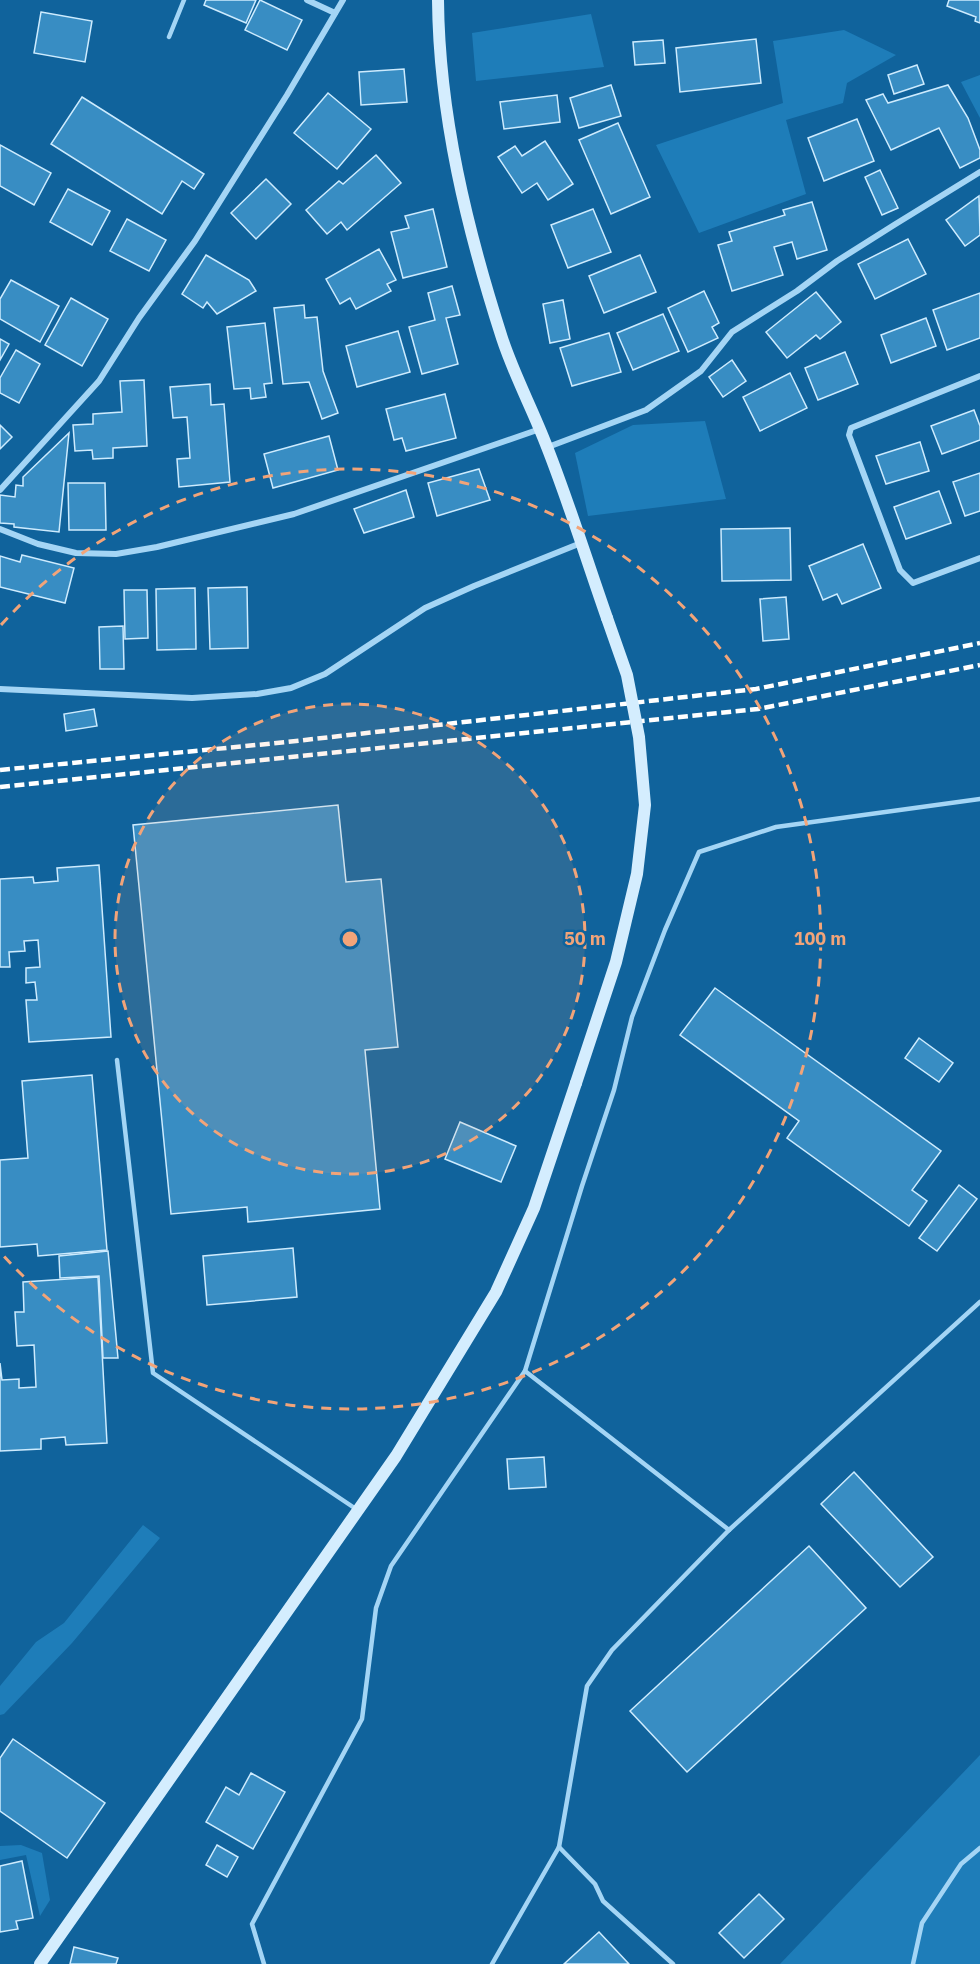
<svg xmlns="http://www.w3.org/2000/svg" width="980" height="1964" font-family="'IBM Plex Sans',sans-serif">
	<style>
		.green { fill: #1e7db9 }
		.building { fill: #388dc3; stroke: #cdebfe; stroke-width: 1.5 }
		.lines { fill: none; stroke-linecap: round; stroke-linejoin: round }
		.lane { stroke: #a4d5f5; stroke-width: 4.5 }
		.street { stroke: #a4d5f5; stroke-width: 6 }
		.secondary { stroke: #d4edfe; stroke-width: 12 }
		.rail { stroke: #fff; stroke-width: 4.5; stroke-dasharray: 10 4.5; stroke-linecap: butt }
		.secondary-bridge { stroke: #d4edfe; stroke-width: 12 }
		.ring { fill: none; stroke: #f2a479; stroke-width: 3; stroke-dasharray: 10 8 }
		.centre { fill: #f2a479; stroke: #10639c; stroke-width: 3 }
		.ring-label { font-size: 18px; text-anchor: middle; font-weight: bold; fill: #f2a479; stroke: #10639c; stroke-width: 5; stroke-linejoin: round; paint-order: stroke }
	</style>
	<rect width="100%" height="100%" fill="#10639c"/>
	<g class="green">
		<polygon points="591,14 604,67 476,81 472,33"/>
		<polygon points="844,30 896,55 847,83 843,103 786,120 806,194 699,233 656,145 783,103 773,41"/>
		<polygon points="980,75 980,118 961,82"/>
		<polygon points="705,421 726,499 588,516 575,453 633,425"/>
		<polygon points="143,1525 160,1538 72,1643 4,1714 0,1715 0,1686 36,1642 64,1623"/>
		<polygon points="980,1755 980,1964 780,1964"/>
		<polygon points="21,1845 42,1853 50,1900 40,1916 26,1855 0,1860 0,1846"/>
	</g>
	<g class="building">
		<polygon points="206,0 256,0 246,23 204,5"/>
		<polygon points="260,0 302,20 287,50 245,30"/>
		<polygon points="949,0 980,0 980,23 975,21 976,17 947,6"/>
		<polygon points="41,12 92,21 85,62 34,53"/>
		<polygon points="756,39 761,83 680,92 676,48"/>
		<polygon points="663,40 665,63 635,65 633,42"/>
		<polygon points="917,65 924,84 894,94 888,75"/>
		<polygon points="404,69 407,102 361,105 359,72"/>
		<polygon points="611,85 621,116 579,128 570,98"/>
		<polygon points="948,85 968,118 980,150 980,158 960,168 939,128 891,150 866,100 883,94 888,103"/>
		<polygon points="328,93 371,129 337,169 294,133"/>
		<polygon points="557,95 560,122 504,129 500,102"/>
		<polygon points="82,97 204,174 194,189 182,181 162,214 51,144"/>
		<polygon points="857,119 874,161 824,181 808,138"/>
		<polygon points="618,123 650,197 611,214 579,140"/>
		<polygon points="545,141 573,184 548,200 537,183 522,193 498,157 515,146 522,156"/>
		<polygon points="0,145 51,173 34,205 0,186"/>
		<polygon points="376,155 401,183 347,230 341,222 327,234 306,210 339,181 343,184"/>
		<polygon points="880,170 898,208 882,215 865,177"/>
		<polygon points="266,179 291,204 256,239 231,213"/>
		<polygon points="68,189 110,211 92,245 50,222"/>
		<polygon points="979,196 980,235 965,246 946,220"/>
		<polygon points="812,202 827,250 797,259 792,242 774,247 783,275 732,291 718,245 732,241 729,232 785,215 783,210"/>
		<polygon points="433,209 447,267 403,278 391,232 409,228 405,216"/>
		<polygon points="593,209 611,252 568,268 551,225"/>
		<polygon points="127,219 166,240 149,271 110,251"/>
		<polygon points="908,239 926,274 875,299 858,264"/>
		<polygon points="379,249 396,280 387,284 391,291 356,309 350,298 340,304 326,279"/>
		<polygon points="206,255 249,280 256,291 217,314 207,302 203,308 182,294"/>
		<polygon points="640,255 656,292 604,313 589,276"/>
		<polygon points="11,280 59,306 40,342 0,319 0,299"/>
		<polygon points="452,286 460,315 446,318 458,364 422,374 409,327 435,320 428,293"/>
		<polygon points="704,291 719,323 712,327 718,338 688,352 668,308"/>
		<polygon points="816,292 841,322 820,339 816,335 787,358 766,332"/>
		<polygon points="980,293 980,338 947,350 933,310"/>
		<polygon points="71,298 108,319 82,366 45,345"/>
		<polygon points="563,300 570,339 550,343 543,304"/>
		<polygon points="304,305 305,318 317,317 323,371 338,413 322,419 309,382 283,384 274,308"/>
		<polygon points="663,314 679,351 633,370 617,333"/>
		<polygon points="926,318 936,346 891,363 881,335"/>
		<polygon points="265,323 272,383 264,384 266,397 251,399 250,388 234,389 227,327"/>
		<polygon points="398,331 410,372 357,387 346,346"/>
		<polygon points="609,333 621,372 572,386 560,348"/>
		<polygon points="0,339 9,344 0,360"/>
		<polygon points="16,350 40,364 19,403 0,393 0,378"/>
		<polygon points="845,352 858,384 818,400 805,368"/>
		<polygon points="732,360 746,381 723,397 709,377"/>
		<polygon points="790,373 807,408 760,431 743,397"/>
		<polygon points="144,380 147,446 113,448 113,458 93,459 92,450 75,451 73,425 93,424 93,414 122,412 120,381"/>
		<polygon points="210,384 211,405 224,404 230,482 179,487 177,459 190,458 187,417 173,418 170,387"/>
		<polygon points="445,394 456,438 406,451 402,438 394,440 386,409"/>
		<polygon points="974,410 980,426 980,440 942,454 931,426"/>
		<polygon points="0,425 12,437 0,449"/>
		<polygon points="69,433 59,532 14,527 14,524 0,523 0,495 15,497 16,485 23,486 23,477"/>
		<polygon points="329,436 338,470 273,488 264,454"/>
		<polygon points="920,442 929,471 886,484 876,456"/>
		<polygon points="479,469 490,500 437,516 428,483"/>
		<polygon points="980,473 980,511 965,516 953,482"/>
		<polygon points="68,483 105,483 106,530 69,530"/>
		<polygon points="406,490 414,517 364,533 354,509"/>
		<polygon points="939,491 951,523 906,539 894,507"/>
		<polygon points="790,528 791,580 722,581 721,529"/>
		<polygon points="863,544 881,588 842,604 837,594 823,600 809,566"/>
		<polygon points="22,555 74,568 65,603 0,587 0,556 20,562"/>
		<polygon points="247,587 248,648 210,649 208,588"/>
		<polygon points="195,588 196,649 157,650 156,589"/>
		<polygon points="124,590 147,590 148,638 125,639"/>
		<polygon points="786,597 789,639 763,641 760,599"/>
		<polygon points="123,626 124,669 100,669 99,627"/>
		<polygon points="94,709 97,726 66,731 64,714"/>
		<polygon points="338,805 346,882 381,879 398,1047 365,1050 380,1209 248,1222 247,1207 171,1214 133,825"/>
		<polygon points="99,865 111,1037 29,1042 26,1000 37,1000 35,982 26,983 26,968 40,967 38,940 24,941 25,951 9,952 10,967 0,967 0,879 33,877 34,883 58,881 57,868"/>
		<polygon points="715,988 941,1151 912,1190 927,1201 909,1226 787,1138 799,1121 680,1035"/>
		<polygon points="919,1038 953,1063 939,1082 905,1058"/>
		<polygon points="92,1075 107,1250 38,1256 37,1244 0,1247 0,1160 28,1158 22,1081"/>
		<polygon points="460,1122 516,1146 501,1182 445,1159"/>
		<polygon points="959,1185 977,1199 937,1251 919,1238"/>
		<polygon points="293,1248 297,1297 207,1305 203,1256"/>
		<polygon points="108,1251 118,1358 103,1358 99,1276 60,1278 59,1256"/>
		<polygon points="98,1277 107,1443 66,1445 65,1437 41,1439 41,1449 0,1451 0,1363 2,1380 19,1379 19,1388 36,1387 34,1345 17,1346 15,1312 24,1312 23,1282"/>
		<polygon points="544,1457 546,1487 509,1489 507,1459"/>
		<polygon points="854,1472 933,1557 900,1587 821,1504"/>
		<polygon points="809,1546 866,1608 687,1772 630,1711"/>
		<polygon points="13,1739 105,1803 67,1858 0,1811 0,1758"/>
		<polygon points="251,1773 285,1792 253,1849 206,1822 226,1787 239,1795"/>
		<polygon points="217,1845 238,1857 227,1877 206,1865"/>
		<polygon points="22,1861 33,1918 16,1921 18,1929 0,1932 0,1866"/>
		<polygon points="759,1894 784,1919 744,1958 719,1933"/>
		<polygon points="599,1932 629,1964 564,1964"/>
		<polygon points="74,1947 118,1958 116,1964 70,1964"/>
	</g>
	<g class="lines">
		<g class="lane">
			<polyline points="169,37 184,0"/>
			<polyline points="117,1060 153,1373 356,1509"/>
			<polyline points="525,1371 729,1530"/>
			<polyline points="559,1847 595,1884 603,1901 673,1964"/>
			<polyline points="264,1964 252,1924 362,1719 376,1608 391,1566 525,1371 582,1186 614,1090 632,1017 665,930 699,852 776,827 980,799"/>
			<polyline points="492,1964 559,1847 587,1686 612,1650 729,1530 980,1302"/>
			<polyline points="913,1964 922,1923 961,1864 980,1848"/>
		</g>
		<g class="street">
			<polyline points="307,0 335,13"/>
			<polyline points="980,376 851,428 849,435 900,570 913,583 980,558"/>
			<polyline points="548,447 646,410 701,371 732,332 797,291 837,261 894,225 980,172"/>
			<polyline points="0,490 99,381 139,318 195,241 287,95 343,0"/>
			<polyline points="0,529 38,544 76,553 116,554 157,547 294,514 540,429"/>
			<polyline points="0,689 192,698 257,694 291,688 325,674 425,608 474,586 581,543"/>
		</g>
		<g class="secondary">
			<path d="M438,0C439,115 467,229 502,338C514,375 533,410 547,447C569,503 587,561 607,618"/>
			<polyline points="40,1964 396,1456 496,1292 534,1208 576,1083"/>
		</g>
		<g class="rail">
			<polyline points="0,770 287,742 756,689 980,643"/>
			<polyline points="0,787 758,709 980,665"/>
		</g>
		<polyline class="secondary-bridge" points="576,1083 616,962 637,874 645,805 639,737 627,675 607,618"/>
	</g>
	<circle cx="350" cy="939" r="235" fill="#f2a479" fill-opacity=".12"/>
	<g class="ring">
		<circle cx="350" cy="939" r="235"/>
		<path d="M1 625A470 470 0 1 1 1 1253"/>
	</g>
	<circle cx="350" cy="939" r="9" class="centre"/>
	<g class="ring-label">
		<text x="585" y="945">50 m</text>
		<text x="820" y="945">100 m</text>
	</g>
</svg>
